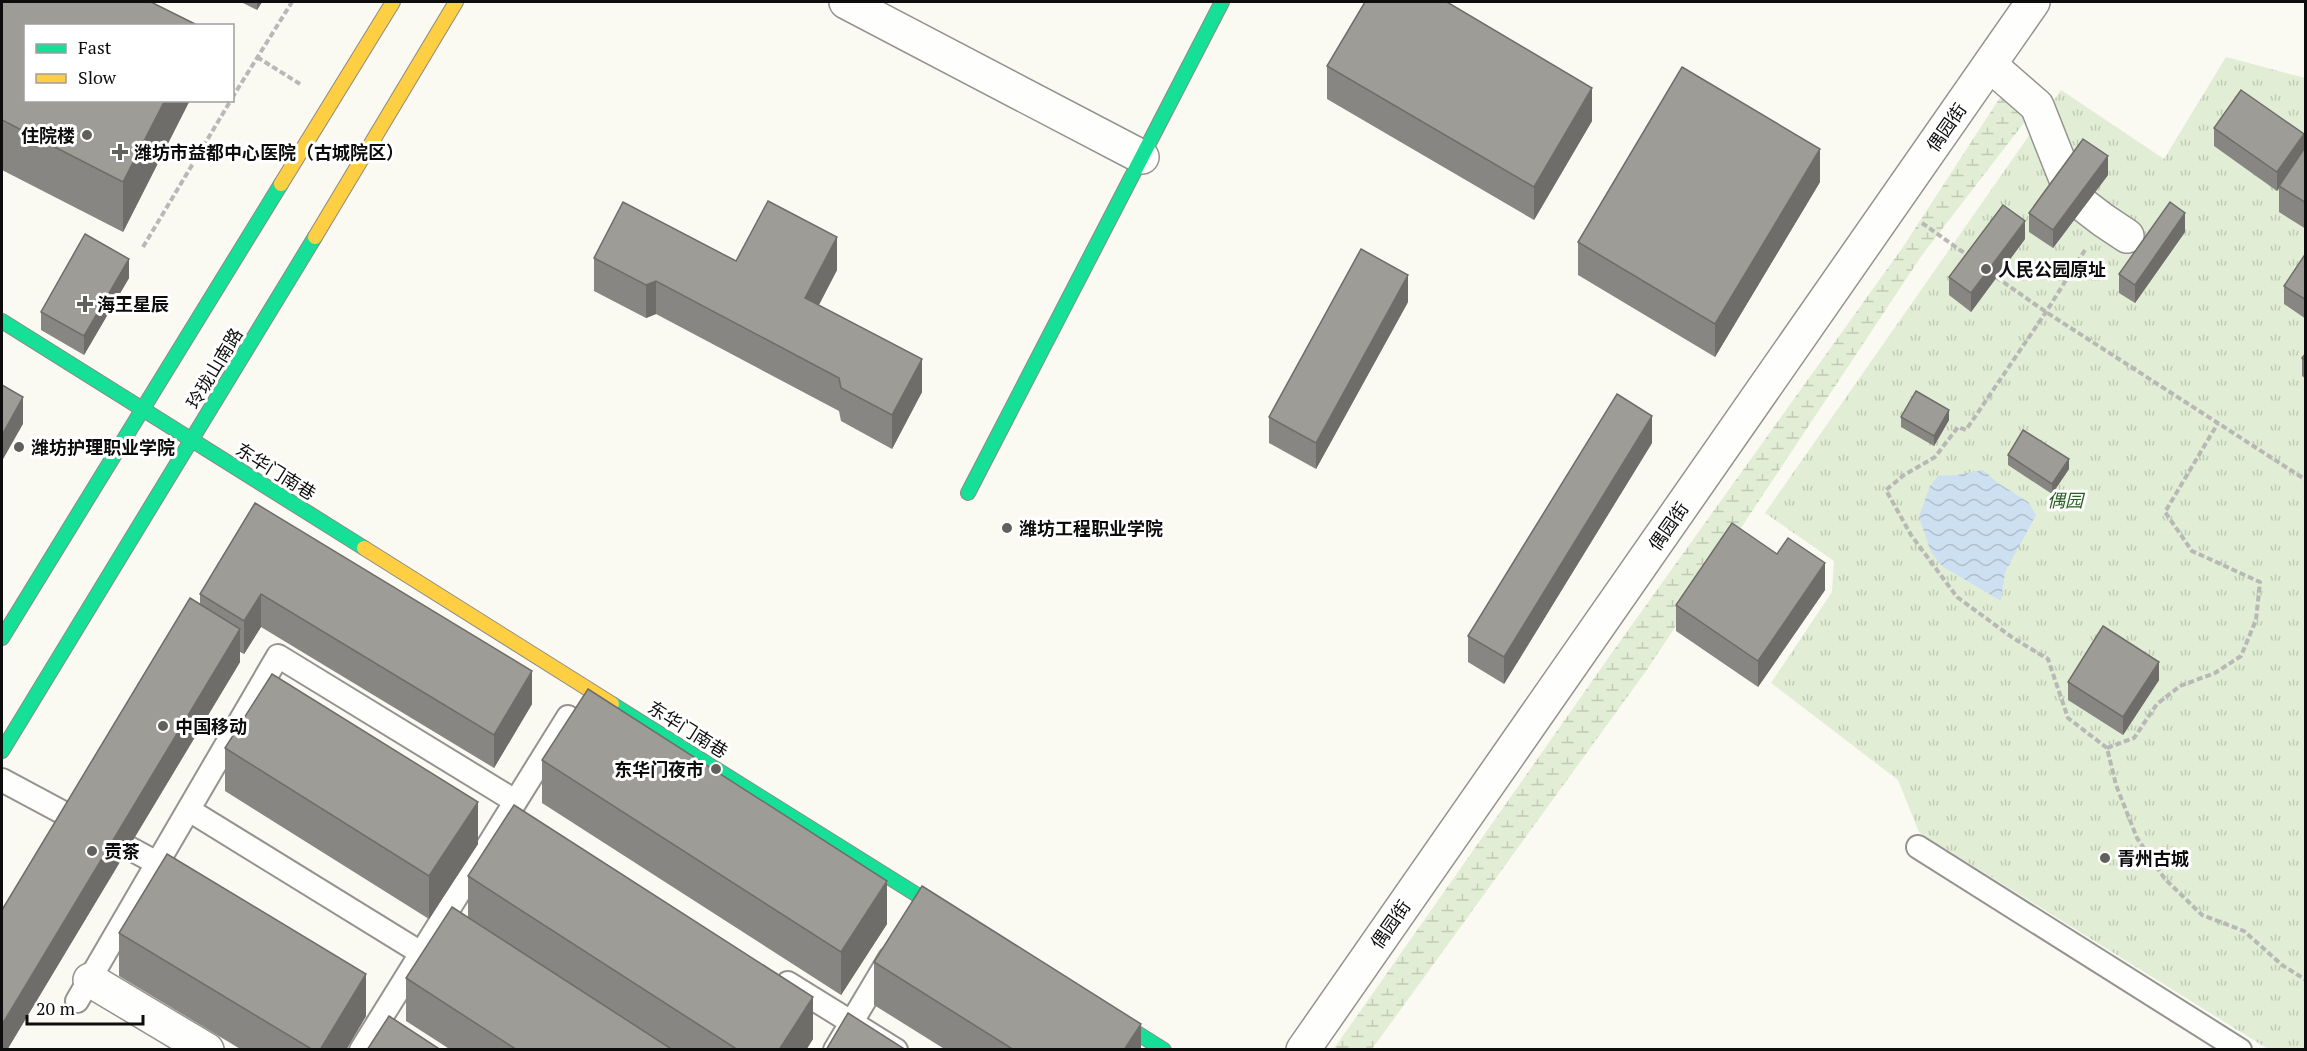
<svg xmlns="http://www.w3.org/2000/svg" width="2307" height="1051" font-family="'PT Serif','Noto Sans SC',serif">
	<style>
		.wetland { fill: url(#wetland-marsh) }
		.park { fill: url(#park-tufts) }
		.water { fill: url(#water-waves) }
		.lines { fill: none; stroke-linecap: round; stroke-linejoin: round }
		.lane-casing { stroke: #949390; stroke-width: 26 }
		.street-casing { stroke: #949390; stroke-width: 36 }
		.fast-casing { stroke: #8a8a87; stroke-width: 16 }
		.slow-casing { stroke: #8a8a87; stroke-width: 16 }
		.path { stroke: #b8b8b6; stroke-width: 4; stroke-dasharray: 6 3; stroke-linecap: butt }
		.lane { stroke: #fefefd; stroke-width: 22 }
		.street { stroke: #fefefd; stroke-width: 33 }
		.fast { stroke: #16e098; stroke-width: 14 }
		.slow { stroke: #ffcf43; stroke-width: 14 }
		.wall { fill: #878682 }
		.shaded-wall { fill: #6e6d6a }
		.building { fill: #9d9c97; stroke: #6e6d6a; stroke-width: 1.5 }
		.poi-dot { fill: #60605d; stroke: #fff; stroke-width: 2 }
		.labels { text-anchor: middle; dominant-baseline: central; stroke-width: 6; stroke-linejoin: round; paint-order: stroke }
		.street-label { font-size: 18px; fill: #0d0d0d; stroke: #fff }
		.poi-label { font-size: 18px; font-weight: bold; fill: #0d0d0d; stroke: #fff; text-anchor: start }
		.park-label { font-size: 18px; font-style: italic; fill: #2a5e24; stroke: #fff }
	</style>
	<defs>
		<pattern id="wetland-marsh" width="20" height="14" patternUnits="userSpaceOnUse" patternTransform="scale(1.5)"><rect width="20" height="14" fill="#e1edd4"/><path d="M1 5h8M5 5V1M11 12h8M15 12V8" fill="none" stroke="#c0cab5"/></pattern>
		<pattern id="park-tufts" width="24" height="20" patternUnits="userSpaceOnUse" patternTransform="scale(1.5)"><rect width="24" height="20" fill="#e1edd4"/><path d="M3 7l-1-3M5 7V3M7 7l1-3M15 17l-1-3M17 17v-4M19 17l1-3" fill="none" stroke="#c0cab5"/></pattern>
		<pattern id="water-waves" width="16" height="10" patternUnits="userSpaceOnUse" patternTransform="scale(1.5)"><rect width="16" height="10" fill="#cce0f1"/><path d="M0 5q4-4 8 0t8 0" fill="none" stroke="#aebfcd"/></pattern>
	</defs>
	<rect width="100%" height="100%" fill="#faf9f2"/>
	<polygon class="wetland" points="2003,93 2030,115 1922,255 1646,671 1372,1049 1333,1050 1616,647 1903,247"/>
	<polygon class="park" points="2226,57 2305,78 2305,1049 2268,1049 1919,832 1898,780 1771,683 1832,592 1834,561 1765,513 2061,90 2164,159"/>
	<polygon class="water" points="1983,470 1998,483 2028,502 2036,515 2005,572 2001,601 1942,566 1931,552 1919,517 1930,486 1938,476 1957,475"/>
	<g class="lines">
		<g class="lane-casing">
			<g id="lane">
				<polyline points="2,780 157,863"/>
				<polyline points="189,810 421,953"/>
				<polyline points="1918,847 2240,1050"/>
				<polyline points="788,983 896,1050"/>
				<polyline points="77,1001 278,656 515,801"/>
				<polyline points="361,1050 568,717"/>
				<polyline points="835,1050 890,958"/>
			</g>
		</g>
		<g class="street-casing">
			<g id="street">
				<polyline points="846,2 1142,157"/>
				<polyline points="1990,65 2037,106 2073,197 2103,220 2127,236"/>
				<polyline points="90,980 207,1050"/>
				<polyline points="1303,1050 2033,2"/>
			</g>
		</g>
		<g class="fast-casing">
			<g id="fast">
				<polyline points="2,321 364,548"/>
				<polyline points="968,493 1222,2"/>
				<polyline points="2,638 281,184"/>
				<polyline points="612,704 954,918"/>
				<polyline points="2,751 315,237"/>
				<polyline points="1102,1011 1164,1050"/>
			</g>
		</g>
		<g class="slow-casing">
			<g id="slow">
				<polyline points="281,184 393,2"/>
				<polyline points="315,237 456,2"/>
				<polyline points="364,548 612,704"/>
			</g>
		</g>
		<g class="path">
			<polyline points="257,57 300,84"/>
			<polyline points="232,98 292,2"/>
			<polyline points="1922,223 1970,257"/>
			<polyline points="143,247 231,100"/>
			<polyline points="2085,250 2046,312 1966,430 1958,427 1935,457 1904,475 1886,490 1911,535 1957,597 2013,638 2048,659 2068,718 2107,748 2116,785 2137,838 2165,879 2202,915 2244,931 2282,965 2306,980"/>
			<polyline points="1996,277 2046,312 2306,480"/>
			<polyline points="2107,748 2134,738 2157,704 2180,686 2215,673 2241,656 2256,620 2260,582 2192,551 2165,512 2218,423"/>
		</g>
		<use href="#lane" class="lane"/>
		<use href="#street" class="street"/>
		<use href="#fast" class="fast"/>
		<use href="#slow" class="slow"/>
	</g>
	<g class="wall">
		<polygon points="2,2 190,100 123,232 2,170"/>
		<polygon points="241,2 262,2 257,10"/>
		<polygon points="1327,66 1592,121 1534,220 1327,99"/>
		<polygon points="2214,128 2304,148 2306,146 2306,229 2279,212 2279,188 2277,191 2214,146"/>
		<polygon points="2108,175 2053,248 2029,232 2029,213"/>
		<polygon points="1820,182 1715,357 1578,275 1578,242"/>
		<polygon points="2185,232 2135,303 2119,293 2119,274"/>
		<polygon points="2025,239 1971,312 1949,295 1949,277"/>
		<polygon points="2306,253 2306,319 2284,304 2284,286"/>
		<polygon points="594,258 736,261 837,270 819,305 922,392 892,449 841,421 839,411 656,314 646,318 594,291"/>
		<polygon points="129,278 84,355 41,330 41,312"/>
		<polygon points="1408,302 1316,469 1269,443 1269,417"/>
		<polygon points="2306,353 2306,379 2302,376 2302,358"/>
		<polygon points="1901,417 1949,420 1934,446 1901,427"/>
		<polygon points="1652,443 1504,684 1468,662 1468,636"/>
		<polygon points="2008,455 2069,469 2052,494 2008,465"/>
		<polygon points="255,503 532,704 494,768 261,627 244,654 240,652 240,662 7,1050 2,1050 2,910 200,604 200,594"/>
		<polygon points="1825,590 1758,687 1676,631 1676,605"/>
		<polygon points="2159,680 2123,735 2068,700 2068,682"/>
		<polygon points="225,748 478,844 429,919 225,791"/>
		<polygon points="542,760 887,924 841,995 542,803"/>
		<polygon points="468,876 813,1039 806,1050 451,1050 406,1021 406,978 468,918"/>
		<polygon points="119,933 366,1016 346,1050 242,1050 119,976"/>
		<polygon points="874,962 1141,1050 946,1050 874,1005"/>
	</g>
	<g class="shaded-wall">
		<polygon points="257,2 262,2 257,10"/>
		<polygon points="1592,88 1592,121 1534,220 1534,187"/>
		<polygon points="165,100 190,100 123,232 123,182"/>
		<polygon points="2304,134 2304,153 2279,186 2279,188 2277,191 2277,172"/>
		<polygon points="1820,149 1820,182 1715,357 1715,324"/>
		<polygon points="2108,156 2108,175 2053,248 2053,230"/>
		<polygon points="2185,213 2185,232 2135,303 2135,285"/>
		<polygon points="2025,221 2025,239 1971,312 1971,293"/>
		<polygon points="837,237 837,270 805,331 805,298"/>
		<polygon points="129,259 129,278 84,355 84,336"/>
		<polygon points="1408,275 1408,302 1316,469 1316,443"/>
		<polygon points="656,281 656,314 646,318 646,285"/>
		<polygon points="922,359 922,392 892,449 892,415"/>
		<polygon points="23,397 23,424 2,461 2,435"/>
		<polygon points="1949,410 1949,420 1934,446 1934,436"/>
		<polygon points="1652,416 1652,443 1504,684 1504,657"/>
		<polygon points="2069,459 2069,469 2052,494 2052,484"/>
		<polygon points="1825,563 1825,590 1758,687 1758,661"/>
		<polygon points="261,594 261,627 244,654 244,621"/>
		<polygon points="240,629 240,662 7,1050 3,1050 3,1023"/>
		<polygon points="2159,662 2159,680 2123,735 2123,717"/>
		<polygon points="532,671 532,704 494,768 494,735"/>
		<polygon points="478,802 478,844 429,919 429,876"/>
		<polygon points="887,881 887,924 841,995 841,952"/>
		<polygon points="366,974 366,1016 346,1050 320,1050"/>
		<polygon points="813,997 813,1039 806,1050 779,1050"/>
		<polygon points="1141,1024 1141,1050 1124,1050"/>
	</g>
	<g class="building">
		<polygon points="2,2 151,2 199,26 26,26 26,100 165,100 123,182 2,120"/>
		<polygon points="1365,2 1447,2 1592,88 1534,187 1327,66"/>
		<polygon points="1682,67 1820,149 1715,324 1578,242"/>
		<polygon points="2241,90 2304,134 2277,172 2214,128"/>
		<polygon points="2083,139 2108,156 2053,230 2029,213"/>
		<polygon points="2306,146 2306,203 2279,186"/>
		<polygon points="768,201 837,237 805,298 922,359 892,415 841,388 839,378 656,281 646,285 594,258 623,202 736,261"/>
		<polygon points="2170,202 2185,213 2135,285 2119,274"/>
		<polygon points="2003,205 2025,221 1971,293 1949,277"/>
		<polygon points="85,234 129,259 84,336 41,312"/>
		<polygon points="1361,249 1408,275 1316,443 1269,417"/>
		<polygon points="2306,253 2306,300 2284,286"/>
		<polygon points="2306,353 2306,361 2302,358"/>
		<polygon points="2,385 23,397 2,435"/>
		<polygon points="1916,391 1949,410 1934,436 1901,417"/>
		<polygon points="1617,394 1652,416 1504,657 1468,636"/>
		<polygon points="2023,430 2069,459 2052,484 2008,455"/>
		<polygon points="255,503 532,671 494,735 261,594 244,621 200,594"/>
		<polygon points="1732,523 1777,554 1788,538 1825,563 1758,661 1676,605"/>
		<polygon points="190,598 240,629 3,1023 2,1022 2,910"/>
		<polygon points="2103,626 2159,662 2123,717 2068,682"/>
		<polygon points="272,674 478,802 429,876 225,748"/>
		<polygon points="588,689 887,881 841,952 542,760"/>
		<polygon points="514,805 813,997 779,1050 738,1050 468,876"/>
		<polygon points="167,854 366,974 320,1050 313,1050 119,933"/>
		<polygon points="922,886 1141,1024 1124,1050 1014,1050 874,962"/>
		<polygon points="452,907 673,1050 517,1050 406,978"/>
		<polygon points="848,1013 906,1050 826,1050"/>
		<polygon points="389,1016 441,1050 367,1050"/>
	</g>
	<g class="poi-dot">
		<circle cx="87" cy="135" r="6"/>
		<path d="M117 143h6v6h6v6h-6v6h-6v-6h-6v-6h6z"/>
		<circle cx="1986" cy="269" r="6"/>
		<path d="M82 295h6v6h6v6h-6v6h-6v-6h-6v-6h6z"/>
		<circle cx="19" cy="447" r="6"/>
		<circle cx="1007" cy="528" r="6"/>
		<circle cx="163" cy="726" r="6"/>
		<circle cx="716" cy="769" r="6"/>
		<circle cx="92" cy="851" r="6"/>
		<circle cx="2105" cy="858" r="6"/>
	</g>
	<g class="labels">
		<g class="street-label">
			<text transform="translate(1946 127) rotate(-55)">偶园街</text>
			<text transform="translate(214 368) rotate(-59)">玲珑山南路</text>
			<text transform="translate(276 471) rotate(32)">东华门南巷</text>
			<text transform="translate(1668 526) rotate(-55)">偶园街</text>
			<text transform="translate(688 729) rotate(32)">东华门南巷</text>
			<text transform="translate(1390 924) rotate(-55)">偶园街</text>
		</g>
		<g class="poi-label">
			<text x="75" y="135" text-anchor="end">住院楼</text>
			<text x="134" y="152">潍坊市益都中心医院（古城院区）</text>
			<text x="1998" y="269">人民公园原址</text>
			<text x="97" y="304">海王星辰</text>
			<text x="31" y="447">潍坊护理职业学院</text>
			<text x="1019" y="528">潍坊工程职业学院</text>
			<text x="175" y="726">中国移动</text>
			<text x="704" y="769" text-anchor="end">东华门夜市</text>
			<text x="104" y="851">贡茶</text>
			<text x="2117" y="858">青州古城</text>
		</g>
		<g class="park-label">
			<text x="2065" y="500">偶园</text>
		</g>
	</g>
	<rect width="2307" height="1051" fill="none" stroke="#0d0d0d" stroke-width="6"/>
	<rect x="24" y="24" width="210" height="78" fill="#ffffff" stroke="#9e9e9e" stroke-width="1.5"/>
	<rect x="36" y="44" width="30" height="9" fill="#16e098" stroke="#9e9e9e" stroke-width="1.5"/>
	<text x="78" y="54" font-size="18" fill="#0d0d0d">Fast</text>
	<rect x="36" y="74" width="30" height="9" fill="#ffcf43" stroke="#9e9e9e" stroke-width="1.5"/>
	<text x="78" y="84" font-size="18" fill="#0d0d0d">Slow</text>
	<path d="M27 1015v9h116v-9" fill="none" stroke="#0d0d0d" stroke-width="3"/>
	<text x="36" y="1015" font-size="18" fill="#0d0d0d" stroke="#ffffff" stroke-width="4.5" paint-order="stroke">20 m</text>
</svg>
